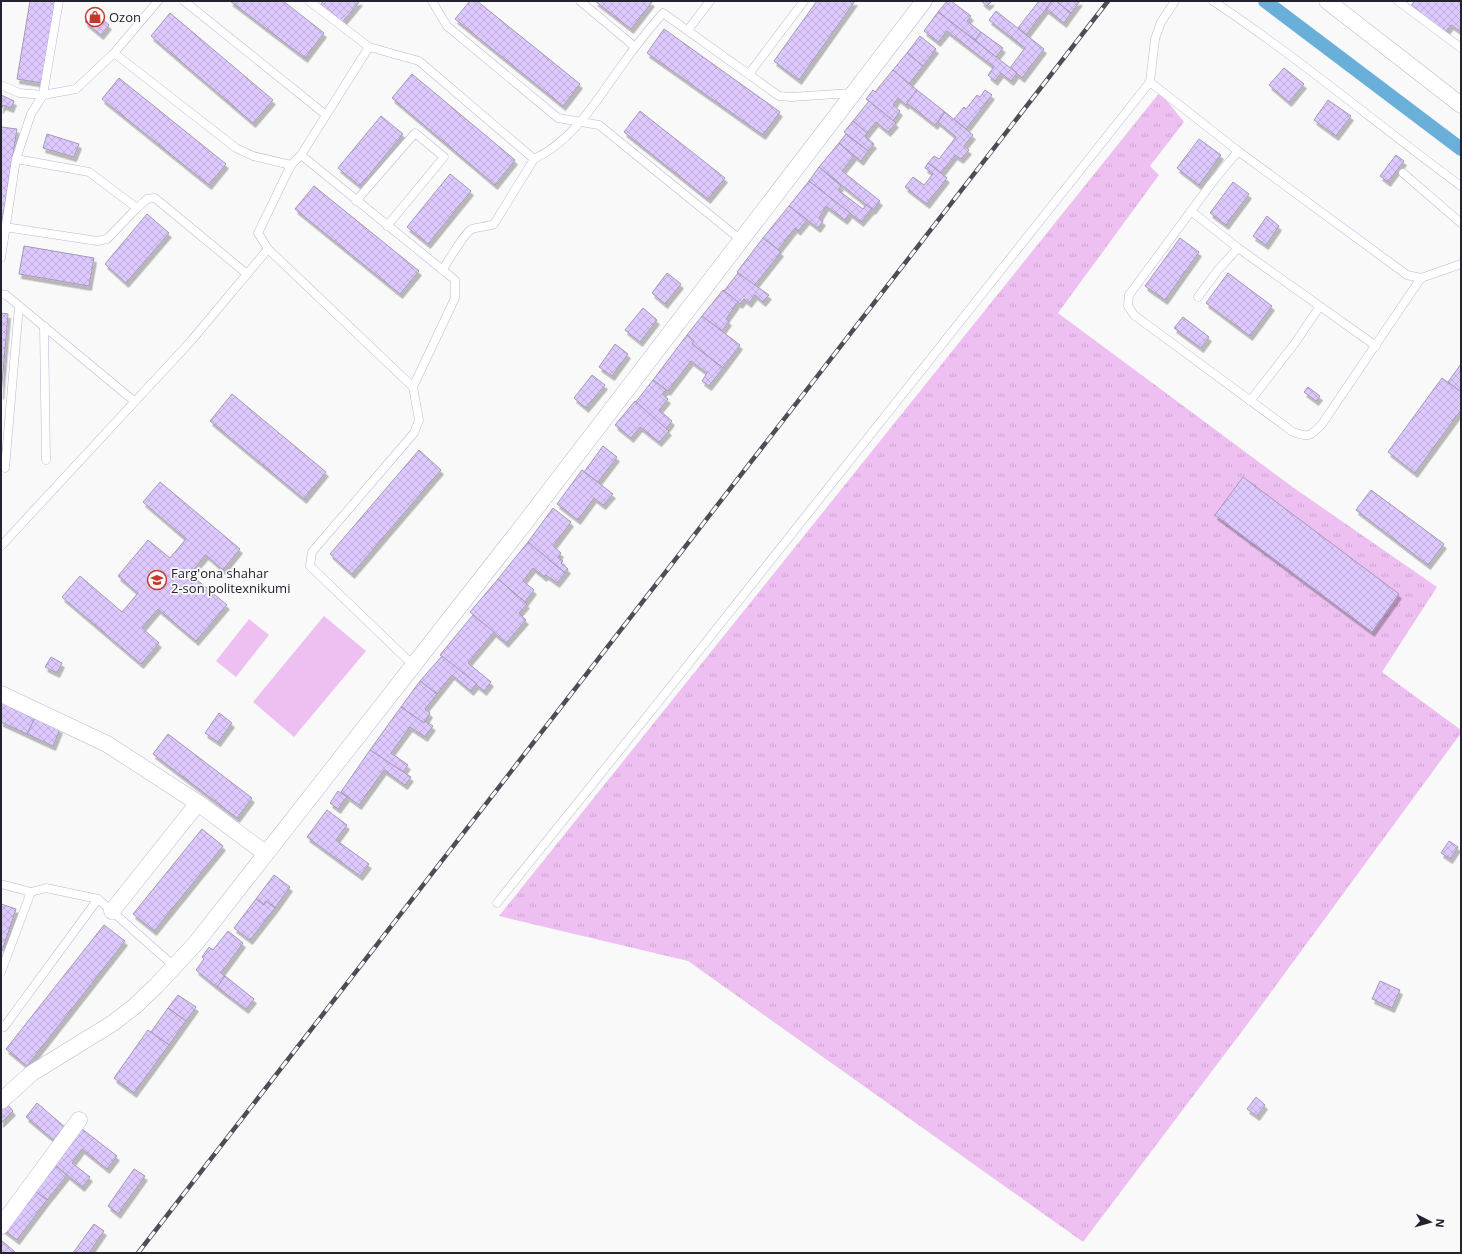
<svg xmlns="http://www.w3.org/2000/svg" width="1462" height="1254" font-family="'Open Sans',sans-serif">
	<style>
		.grass { fill: url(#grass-tufts) }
		.pitch { fill: #eec0f1 }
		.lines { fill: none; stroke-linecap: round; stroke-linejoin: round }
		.canal { stroke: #69afda; stroke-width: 14 }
		.building { fill: url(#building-cross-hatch); stroke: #a398b5; filter: url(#shadow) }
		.service-casing { stroke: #b7bad9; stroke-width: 9 }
		.minor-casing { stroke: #b7bad9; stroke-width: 17 }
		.service { stroke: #fff; stroke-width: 8 }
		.minor { stroke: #fff; stroke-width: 16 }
		.rail-casing { stroke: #4c4d57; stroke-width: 4.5 }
		.rail { stroke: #f9f9f9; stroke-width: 3; stroke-dasharray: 9; stroke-linecap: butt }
		.labels { text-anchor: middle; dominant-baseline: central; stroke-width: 3.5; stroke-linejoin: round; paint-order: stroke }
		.poi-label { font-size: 13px; fill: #22232f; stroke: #f9f9f9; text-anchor: start }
	</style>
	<defs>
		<pattern id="grass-tufts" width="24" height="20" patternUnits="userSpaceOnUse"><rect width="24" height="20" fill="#eec0f1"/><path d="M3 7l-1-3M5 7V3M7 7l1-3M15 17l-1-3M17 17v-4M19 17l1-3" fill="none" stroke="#cca5cf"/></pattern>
		<pattern id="building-cross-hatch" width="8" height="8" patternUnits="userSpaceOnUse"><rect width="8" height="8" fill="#dec9ff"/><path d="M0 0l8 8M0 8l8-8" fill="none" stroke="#beacdb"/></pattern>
		<filter id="shadow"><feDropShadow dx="2.5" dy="4.5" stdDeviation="0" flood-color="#0004"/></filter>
	</defs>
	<rect width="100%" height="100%" fill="#f9f9f9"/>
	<polygon class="grass" points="1160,92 1184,122 1150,166 1159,175 1058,313 1294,488 1437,587 1382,672 1461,730 1461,733 1255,1014 1083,1242 688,961 499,916"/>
	<g class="pitch">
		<polygon points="324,616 366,651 294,737 253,702"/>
		<polygon points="249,619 269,635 236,677 216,661"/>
	</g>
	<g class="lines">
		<polyline class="canal" points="1265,1 1461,149"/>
	</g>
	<g class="building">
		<polygon points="30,1 55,1 42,83 17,79"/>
		<polygon points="230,1 283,1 324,33 305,58"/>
		<polygon points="323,1 360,1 341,24 319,7"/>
		<polygon points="470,1 477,1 580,84 563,106 455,19"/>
		<polygon points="595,1 650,1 652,2 631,29"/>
		<polygon points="817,1 855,1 799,80 774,61"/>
		<polygon points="947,1 951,1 971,16 967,21 981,32 975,40 938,12"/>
		<polygon points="981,1 992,1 987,6"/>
		<polygon points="1039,1 1052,1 1026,35 1018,28"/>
		<polygon points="1052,1 1056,1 1071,13 1064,23 1046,9"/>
		<polygon points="1056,1 1080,1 1071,13"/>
		<polygon points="1415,1 1461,1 1461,32 1451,25 1444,34 1409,8"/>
		<polygon points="93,11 109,25 101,35 85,22"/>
		<polygon points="996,11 1044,49 1022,78 1010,68 1025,48 989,20"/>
		<polygon points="938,12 1017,73 1011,81 1001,73 995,81 988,75 994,67 947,31 938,42 924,31"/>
		<polygon points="170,13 273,100 253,123 151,36"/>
		<polygon points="664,29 780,112 763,135 647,53"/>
		<polygon points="981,32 1003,48 996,57 975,40"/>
		<polygon points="920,36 936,49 923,66 907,53"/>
		<polygon points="907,53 923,66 909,84 893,70"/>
		<polygon points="1284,68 1304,84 1289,102 1269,85"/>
		<polygon points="893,70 917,90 906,105 898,98 893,105 900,111 893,121 866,99 873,90 875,92"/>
		<polygon points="412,74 515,160 495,185 392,98"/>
		<polygon points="119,78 226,164 209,185 102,99"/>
		<polygon points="917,90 945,112 935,125 907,103"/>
		<polygon points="985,90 992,95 966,129 954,119 964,107 966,109 977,95 980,97"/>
		<polygon points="1,95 14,101 11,108 3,105 1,109"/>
		<polygon points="1328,100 1351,116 1336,136 1314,120"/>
		<polygon points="869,101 896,123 888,132 876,122 867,133 853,121"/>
		<polygon points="640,111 725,178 708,199 624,132"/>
		<polygon points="945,112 973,135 964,146 969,150 961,159 955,155 941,173 928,163 934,156 939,159 956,137 938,122"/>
		<polygon points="381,116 403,134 360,186 338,168"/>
		<polygon points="853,121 867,133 865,136 874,144 868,151 844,132"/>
		<polygon points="1,127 17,129 1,228"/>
		<polygon points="47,134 79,144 74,157 43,148"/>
		<polygon points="846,134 868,151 861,161 839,143"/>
		<polygon points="1199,139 1221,155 1199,185 1177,168"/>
		<polygon points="839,143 854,156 842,171 880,201 873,210 819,167"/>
		<polygon points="1396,155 1404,161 1388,182 1380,176"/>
		<polygon points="928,163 947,178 927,204 905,187 913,177 924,185 933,174 925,168"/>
		<polygon points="819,167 841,186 838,190 863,209 866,205 872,209 861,222 809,181"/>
		<polygon points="450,174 471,191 428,244 407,227"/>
		<polygon points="809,181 850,213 845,220 826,206 819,218 823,221 818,228 789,206"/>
		<polygon points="1233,182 1249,194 1226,225 1210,213"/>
		<polygon points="314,186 419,271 400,294 295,209"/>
		<polygon points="789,206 807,220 798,231 795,228 778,250 763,238"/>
		<polygon points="147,214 169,233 126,283 105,264"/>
		<polygon points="1267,216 1279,226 1266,245 1253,236"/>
		<polygon points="763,238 781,252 754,286 737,272"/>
		<polygon points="1180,238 1199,252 1165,300 1145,286"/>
		<polygon points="24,246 94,258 89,286 19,274"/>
		<polygon points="667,273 681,284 665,304 652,293"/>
		<polygon points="738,273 769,295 763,302 755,295 749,303 744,299 740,304 724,291"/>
		<polygon points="1228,273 1272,306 1250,336 1206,303"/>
		<polygon points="723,290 738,302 726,319 729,321 722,331 702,316"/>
		<polygon points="643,308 657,320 640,342 625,330"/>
		<polygon points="1,313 8,314 1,395"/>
		<polygon points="702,316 740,345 723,368 692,344 694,341 687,335"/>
		<polygon points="1183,317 1209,337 1201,348 1174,328"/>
		<polygon points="687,335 694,341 692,344 723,368 709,386 702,381 707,373 691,361 668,391 653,380"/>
		<polygon points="615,344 628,354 612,376 599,367"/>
		<polygon points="1461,364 1461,392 1448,382"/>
		<polygon points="592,375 605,385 586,408 574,398"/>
		<polygon points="1442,378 1461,392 1461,410 1415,473 1388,452"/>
		<polygon points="653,380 666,390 662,394 668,399 659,410 672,421 666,429 635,403"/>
		<polygon points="1308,387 1320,396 1316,401 1304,392"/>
		<polygon points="232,394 326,472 304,499 210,421"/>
		<polygon points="635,401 669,431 659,442 640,427 631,438 615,425"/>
		<polygon points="603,446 617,457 598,482 584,472"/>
		<polygon points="419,450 441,470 352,574 330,554"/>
		<polygon points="582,470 613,494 603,505 594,498 578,520 557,504"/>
		<polygon points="1243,477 1399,594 1372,632 1215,515"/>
		<polygon points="160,482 240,549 223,570 206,555 190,574 227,605 196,641 158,609 142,628 159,643 141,664 62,597 80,576 122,612 138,593 118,576 148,540 170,558 186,539 143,502"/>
		<polygon points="1371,490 1444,544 1428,565 1356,510"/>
		<polygon points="553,508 571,522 553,546 561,553 558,557 563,561 561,563 568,569 565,573 528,542"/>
		<polygon points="528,542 565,573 557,583 546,575 544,577 533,568 523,581 534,590 525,602 498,579"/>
		<polygon points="498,579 527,604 519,613 526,620 506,643 470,612"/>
		<polygon points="473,615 494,632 468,663 491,682 484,691 440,655"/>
		<polygon points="442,656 477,684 471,691 452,675 437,694 420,681"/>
		<polygon points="51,657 62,663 57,673 45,667"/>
		<polygon points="420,681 437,694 425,709 430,713 424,723 401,707"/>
		<polygon points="1,702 35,718 27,734 1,722"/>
		<polygon points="401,707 424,723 425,721 433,726 425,737 410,727 391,753 408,765 402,773 370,750"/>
		<polygon points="219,713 232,723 218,742 205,733"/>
		<polygon points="35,718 60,729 53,746 27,734"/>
		<polygon points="168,734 252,798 237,818 153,754"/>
		<polygon points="370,750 411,777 405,785 384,770 359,805 341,792"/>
		<polygon points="338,791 347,797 338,809 330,803"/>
		<polygon points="327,810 347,825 336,840 369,864 360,876 307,837"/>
		<polygon points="202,829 223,846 154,931 133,914"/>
		<polygon points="1449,841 1458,847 1450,859 1441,853"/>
		<polygon points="274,875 290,887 275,908 266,901 264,905 256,899"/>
		<polygon points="256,899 264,905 266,901 275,908 250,940 234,928"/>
		<polygon points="1,904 16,909 1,954"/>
		<polygon points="104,925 125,941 27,1066 6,1049"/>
		<polygon points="228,931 243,943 221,973 225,976 217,987 196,970 204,959 202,957 209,947 213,950"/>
		<polygon points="225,976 254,999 246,1009 217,987"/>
		<polygon points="1380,981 1400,990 1392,1008 1372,999"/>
		<polygon points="178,995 196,1007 186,1021 168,1008"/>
		<polygon points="168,1008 186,1021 169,1045 151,1032"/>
		<polygon points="148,1030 169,1045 134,1093 114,1078"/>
		<polygon points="1256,1097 1265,1105 1257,1116 1247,1109"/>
		<polygon points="37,1103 66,1128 55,1141 26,1117"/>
		<polygon points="7,1104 13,1111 1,1123 1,1110"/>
		<polygon points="77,1125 117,1156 107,1169 82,1149 72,1163 90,1177 82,1187 50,1161"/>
		<polygon points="51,1162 67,1175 47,1200 31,1188"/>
		<polygon points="134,1169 145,1176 118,1214 108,1206"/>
		<polygon points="31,1188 47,1200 17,1240 1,1228"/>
		<polygon points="94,1224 104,1231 89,1253 73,1253"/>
		<polygon points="1,1240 15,1252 14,1253 1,1253"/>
	</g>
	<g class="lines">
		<g class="service-casing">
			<g id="service">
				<polyline points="184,1 326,115"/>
				<polyline points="432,1 447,26 558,118 599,125 741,240"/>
				<polyline points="580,1 635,47"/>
				<polyline points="1175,1 1161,22 1155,39 1150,82 1238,151 1407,275 1421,278 1461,264"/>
				<path d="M1213,1C1299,58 1378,125 1461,186"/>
				<polyline points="1398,1 1461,48"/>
				<polyline points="688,30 710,1"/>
				<polyline points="369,47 419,61 534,159"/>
				<polyline points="114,53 236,148 253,156 291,165"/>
				<polyline points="749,74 804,1"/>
				<polyline points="1,85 19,93 43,95 76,89 114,53 158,1"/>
				<path d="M1238,151L1211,184L1129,295L1128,306L1134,315L1293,432C1309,438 1311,436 1322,424L1421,278"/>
				<polyline points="301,155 455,280 455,298 413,387"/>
				<polyline points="1403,173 1461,223"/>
				<polyline points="356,201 415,133 444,157 387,226"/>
				<polyline points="137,208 147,199 155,198 247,274"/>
				<polyline points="1191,211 1238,248 1376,346"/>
				<polyline points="5,227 97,241 107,239 137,208 89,172 16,159 31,114 43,95 59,1"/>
				<polyline points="268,249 413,387 419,420 414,433 312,552 310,566 413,665"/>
				<polyline points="1,258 16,159"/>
				<path d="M442,270C449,261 463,234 472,229C477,227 487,227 494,224L534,159C575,140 599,96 625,61C637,44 650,28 663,13L779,96L791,97L852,93"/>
				<polyline points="1,294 6,295 134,401"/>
				<polyline points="1198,297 1218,270 1238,248"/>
				<polyline points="44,326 46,460"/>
				<polyline points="1250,401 1295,343 1320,306"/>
				<polyline points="5,468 19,306"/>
				<polyline points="1,546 191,341 268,249 258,233 291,165 301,155 369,47 309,1"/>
				<polyline points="1,884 31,892 1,972"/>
				<polyline points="31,892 46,888 98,899"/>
				<polyline points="497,903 660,700 1150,82"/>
				<polyline points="1,1025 4,1027 98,899 174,966"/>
			</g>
		</g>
		<g class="minor-casing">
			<g id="minor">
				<polyline points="1327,1 1461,105"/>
				<polyline points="1,694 107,744 198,803 265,853"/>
				<polyline points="112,911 198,803"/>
				<polyline points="1,1101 32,1073 113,1023 135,1006 156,986 196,943 524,524 924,1"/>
				<polyline points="1,1226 79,1120"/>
			</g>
		</g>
		<use href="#service" class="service"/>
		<use href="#minor" class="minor"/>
		<g class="rail-casing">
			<polyline id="rail" points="138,1253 1108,1"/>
		</g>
		<use href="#rail" class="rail"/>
	</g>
	<defs>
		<g id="shop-ring" transform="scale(1)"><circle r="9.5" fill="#f9f9f9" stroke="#c5382a" stroke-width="1.5"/><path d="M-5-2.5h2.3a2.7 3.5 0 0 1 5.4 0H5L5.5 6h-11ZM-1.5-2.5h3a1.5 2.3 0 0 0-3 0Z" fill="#c5382a"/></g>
		<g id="university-ring" transform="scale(1)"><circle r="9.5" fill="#f9f9f9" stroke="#c5382a" stroke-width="1.5"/><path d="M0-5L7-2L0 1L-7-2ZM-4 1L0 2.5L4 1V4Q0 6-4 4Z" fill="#c5382a"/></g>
	</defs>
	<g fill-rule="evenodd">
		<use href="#shop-ring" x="95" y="17"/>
		<use href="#university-ring" x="157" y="580"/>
	</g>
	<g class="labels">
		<g class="poi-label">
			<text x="109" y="17">Ozon</text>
			<text x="171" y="573">Farg'ona shahar<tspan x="171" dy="15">2-son politexnikumi</tspan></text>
		</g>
	</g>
	<rect width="1462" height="1254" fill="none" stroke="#22232f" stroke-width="4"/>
	<g transform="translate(1430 1222) rotate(96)" stroke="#f9f9f9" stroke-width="3" paint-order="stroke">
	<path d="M0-3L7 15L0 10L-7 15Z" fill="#22232f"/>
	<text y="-6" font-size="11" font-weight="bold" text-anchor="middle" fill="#22232f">N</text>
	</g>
</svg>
